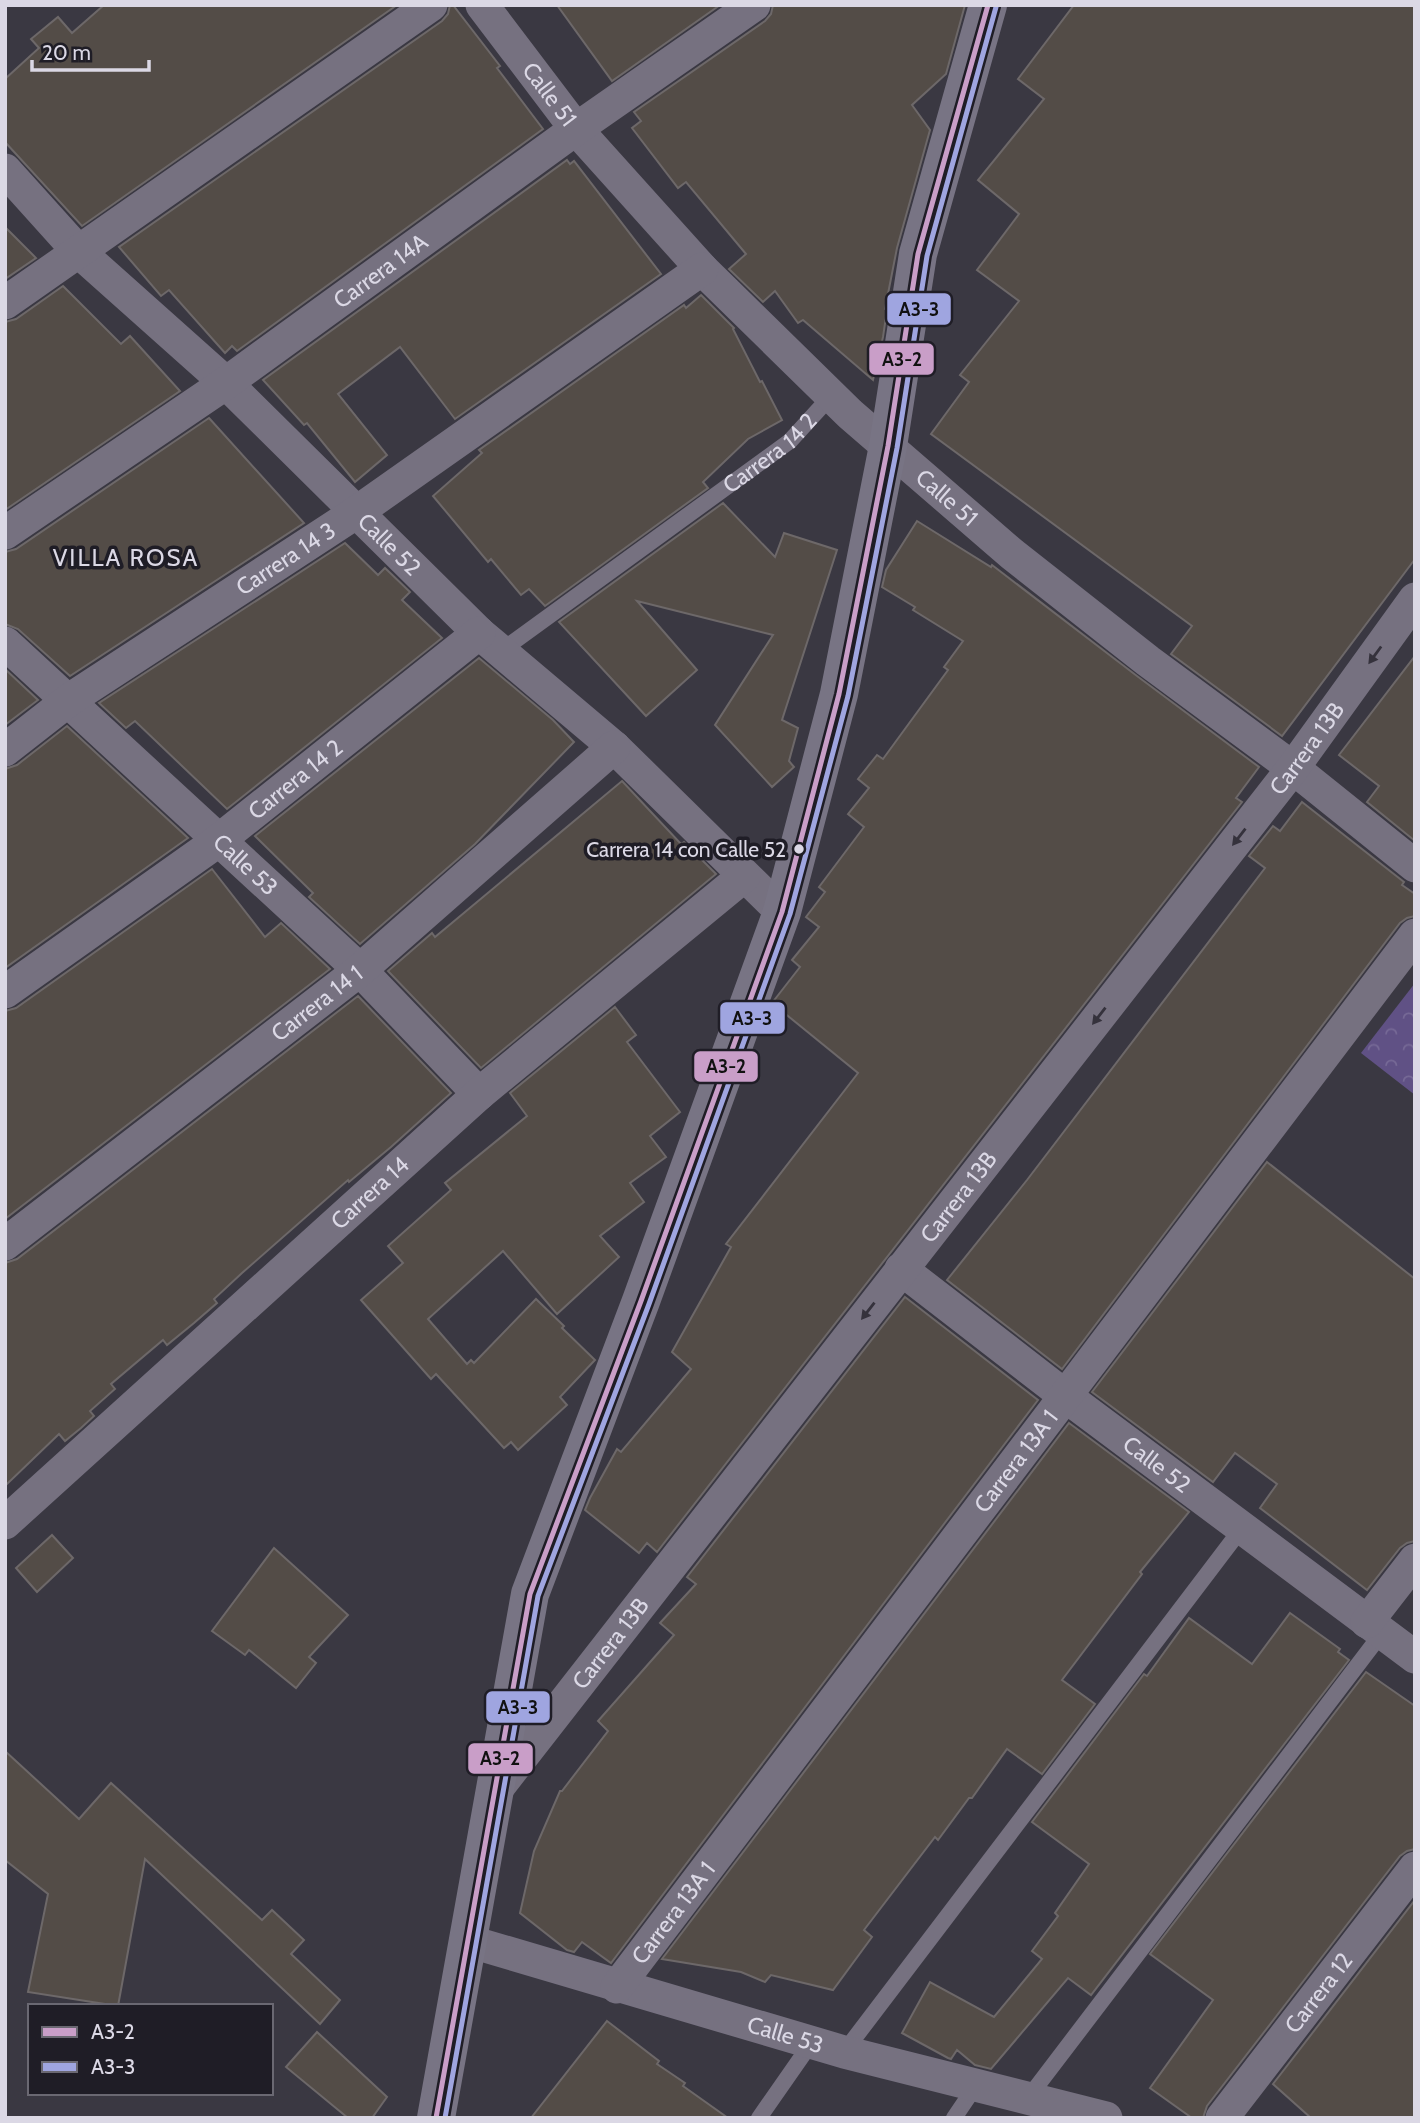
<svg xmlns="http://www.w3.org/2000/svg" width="1420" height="2123" font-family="Cabin,sans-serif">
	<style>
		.park { fill: url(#park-crowns) }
		.building { fill: #534c47; stroke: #6d6869; stroke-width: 2 }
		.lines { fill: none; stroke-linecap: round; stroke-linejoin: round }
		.service { stroke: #767180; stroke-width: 16 }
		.minor { stroke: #767180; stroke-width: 33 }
		.secondary { stroke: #787484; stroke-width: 38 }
		.bus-1-casing { stroke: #1f1d26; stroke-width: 10 }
		.bus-2-casing { stroke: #1f1d26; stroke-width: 10 }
		.bus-1 { stroke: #c99ec8; stroke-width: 5 }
		.bus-2 { stroke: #9fa5e0; stroke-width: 5 }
		.oneway { fill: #35323c }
		.bus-dot { fill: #dbd8e5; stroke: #1f1d26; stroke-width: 2.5 }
		.labels { text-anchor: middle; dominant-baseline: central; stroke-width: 7; stroke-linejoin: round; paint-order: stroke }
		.bus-label { font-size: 21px; fill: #dbd8e5; stroke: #1f1d26; text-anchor: end }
		.street-label { font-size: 23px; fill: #dbd8e5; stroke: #1f1d26 }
		.neighbourhood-label { font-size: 24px; letter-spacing: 2px; fill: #dbd8e5; stroke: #1f1d26 }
		.line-badge { stroke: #1f1d26; stroke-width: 2.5 }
		.pale-badge-label { font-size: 19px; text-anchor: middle; font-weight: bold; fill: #111 }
	</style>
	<defs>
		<pattern id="park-crowns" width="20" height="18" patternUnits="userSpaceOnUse" patternTransform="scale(1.75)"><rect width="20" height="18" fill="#605185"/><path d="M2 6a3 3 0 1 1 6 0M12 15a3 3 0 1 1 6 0" fill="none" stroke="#766996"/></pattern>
	</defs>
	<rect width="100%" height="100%" fill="#3a3842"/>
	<polygon class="park" points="1415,983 1415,1095 1361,1053"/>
	<g class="building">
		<polygon points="104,5 397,5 82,226 5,142 5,79 39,48 31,39 58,17 72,33"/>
		<polygon points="450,5 453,5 500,66 497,68 543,129 237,351 232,346 225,353 169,290 161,296 119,247 442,21 448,14"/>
		<polygon points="557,5 720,5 612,81"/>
		<polygon points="773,5 965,5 946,74 912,105 930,130 897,248 885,309 887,310 883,337 873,380 803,320 798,323 775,291 763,302 729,269 746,254 686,182 678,188 632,128 641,121 634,112 765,21 771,14"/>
		<polygon points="1074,5 1415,5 1415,559 1282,736 1171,654 1192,626 931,434 969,382 960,375 1019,301 977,270 1019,214 978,180 1044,99 1018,79"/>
		<polygon points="567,160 570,164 574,161 661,274 455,419 400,347 338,394 387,455 355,482 307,423 304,425 263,380"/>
		<polygon points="5,227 36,258 5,279"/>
		<polygon points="63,286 121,344 130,336 180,391 5,510 5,322 16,319"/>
		<polygon points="701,295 734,328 733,329 760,382 762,381 782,420 748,439 703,482 708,488 545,606 529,589 521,595 491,559 488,562 433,496 482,453 479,450 684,305 686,308"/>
		<polygon points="209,418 304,523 70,676 18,629 5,624 5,552 16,549"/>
		<polygon points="723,503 775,557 784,533 837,550 782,720 798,728 789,761 794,767 772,787 715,725 773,635 637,601 697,670 646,716 559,622"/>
		<polygon points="917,521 991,567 992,565 1137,676 1259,767 1236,798 1242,802 657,1552 647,1543 639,1553 585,1510 590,1498 617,1449 621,1452 691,1369 672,1352 731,1247 726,1244 858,1073 772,1003 800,967 792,960 819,927 806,917 825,892 819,887 864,827 848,814 869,788 858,779 877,755 883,759 948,670 944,667 963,641 913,610 915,607 882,587 886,570"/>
		<polygon points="345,543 378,575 385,568 410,592 402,600 442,638 227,809 135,721 126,728 99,703"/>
		<polygon points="1415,656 1415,841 1367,802 1379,786 1339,755"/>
		<polygon points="479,658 553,720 574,742 475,844 360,944 309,897 313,893 255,836"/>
		<polygon points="5,669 38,700 5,725"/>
		<polygon points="67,726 188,838 5,968 5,769 17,765"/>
		<polygon points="622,781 681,844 684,842 716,874 481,1068 388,971 432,933 435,937"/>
		<polygon points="1302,802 1404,882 1402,885 1415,894 1415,916 1407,918 1400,923 1062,1369 947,1280 1027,1180 1265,868 1249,856 1273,826 1280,831"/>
		<polygon points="212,869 265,937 281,923 330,969 5,1219 5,1011 16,1008"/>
		<polygon points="358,996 451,1093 391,1147 349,1182 348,1180 242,1273 214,1299 217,1303 194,1323 167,1345 163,1340 111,1384 115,1389 90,1411 94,1416 81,1428 65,1441 59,1434 5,1486 5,1263 17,1259"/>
		<polygon points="615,1007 636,1035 627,1042 680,1112 650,1136 666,1157 630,1183 644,1202 600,1236 619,1257 557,1314 503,1251 428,1319 467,1364 471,1360 474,1363 536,1299 564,1326 562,1328 595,1360 560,1397 567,1405 518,1450 511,1442 504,1448 436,1374 431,1379 361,1300 403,1263 388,1246 451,1190 445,1183 527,1116 510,1093"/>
		<polygon points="1267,1162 1415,1279 1415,1541 1407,1543 1400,1548 1367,1590 1260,1508 1277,1484 1235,1453 1213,1482 1092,1392"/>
		<polygon points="905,1297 1038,1400 611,1963 582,1942 574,1952 567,1950 520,1913 534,1851 560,1791 562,1791 608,1731 598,1721 674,1635 660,1623 696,1584 687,1577"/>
		<polygon points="1069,1423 1189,1512 1140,1572 1142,1574 1062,1680 1095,1704 1042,1774 1007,1749 972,1798 969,1798 938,1840 935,1837 864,1930 872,1937 833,1990 771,1975 765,1982 741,1972 662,1959"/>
		<polygon points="52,1535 73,1558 37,1592 16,1568"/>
		<polygon points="274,1548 348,1615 309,1657 316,1663 296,1688 249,1650 245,1655 212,1631"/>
		<polygon points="1290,1613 1340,1649 1338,1652 1349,1660 1091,1995 1068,1978 991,2069 975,2065 957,2050 951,2059 948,2058 902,2033 930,1982 994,2017 1042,1959 1032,1951 1058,1916 1055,1913 1089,1864 1032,1822 1144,1674 1147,1676 1189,1618 1252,1664"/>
		<polygon points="1366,1672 1415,1706 1415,1849 1407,1851 1400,1856 1207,2106 1203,2118 1192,2118 1150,2088 1213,2000 1150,1954"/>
		<polygon points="5,1751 79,1819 111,1783 262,1920 272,1910 304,1940 291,1954 340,2000 320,2024 145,1859 118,2006 28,1992 48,1894 5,1860"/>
		<polygon points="1415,1900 1415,2118 1311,2118 1273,2084"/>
		<polygon points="607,2021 659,2061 657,2064 685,2083 683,2086 728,2118 531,2118"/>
		<polygon points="317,2032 387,2097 372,2118 348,2118 286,2067"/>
	</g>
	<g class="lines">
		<g class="service">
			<path id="s1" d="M501,651L790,441L831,396"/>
			<polyline points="844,2052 1242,1528"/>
			<polyline points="1028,2098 1382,1633"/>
			<polyline points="759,2118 812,2042"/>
			<polyline points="954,2118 977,2084"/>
		</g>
		<g class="minor">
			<path id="s2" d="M482,5L576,129L702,269L850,414L1012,554L1148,661L1293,768L1415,866"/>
			<path id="s3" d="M5,170L78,251L226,383L479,633L614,747L782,912"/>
			<polyline points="5,303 431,5"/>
			<path id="s4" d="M5,533L226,383L576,129L754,5"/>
			<path id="s5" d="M5,643L360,970L479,1094"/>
			<path id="s6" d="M5,750L69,700L357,512L702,269"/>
			<path id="s7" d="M5,992L218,841L479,633"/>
			<path id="s8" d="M5,1244L360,970L614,747"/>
			<path id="s9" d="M901,1269L1064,1395L1415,1657"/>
			<path id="s10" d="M5,1523L479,1094L744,876"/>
			<polyline points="1367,1622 1415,1560"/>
			<path id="s11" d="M496,1790L1293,768L1415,599"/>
			<path id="s12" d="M468,1941L844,2052L1106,2118"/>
			<path id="s13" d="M617,1987L1415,935"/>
			<path id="s14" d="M1222,2118L1415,1868"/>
		</g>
		<polyline class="secondary" points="436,2118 530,1594 641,1301 782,912 839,694 888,446 918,254 988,5"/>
		<g class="bus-1-casing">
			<polyline id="bus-1" points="436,2118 530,1594 641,1301 782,912 839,694 888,446 918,254 988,5"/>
		</g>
		<g class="bus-2-casing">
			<polyline id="bus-2" points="445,2118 538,1596 649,1304 790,914 848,696 897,448 927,256 996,7"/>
		</g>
		<use href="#bus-1" class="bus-1"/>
		<use href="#bus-2" class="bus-2"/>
	</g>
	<defs><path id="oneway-solid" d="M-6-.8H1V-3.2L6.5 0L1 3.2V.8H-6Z" transform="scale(1.75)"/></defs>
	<g class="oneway">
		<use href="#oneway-solid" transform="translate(1375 655) rotate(126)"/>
		<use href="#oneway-solid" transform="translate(1239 837) rotate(128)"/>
		<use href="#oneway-solid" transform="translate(1099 1016) rotate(128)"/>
		<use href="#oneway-solid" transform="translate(868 1311) rotate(128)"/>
	</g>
	<circle class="bus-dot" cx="799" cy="849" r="6"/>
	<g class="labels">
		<g class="bus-label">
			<text x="786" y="849">Carrera 14 con Calle 52</text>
		</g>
		<g class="street-label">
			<text stroke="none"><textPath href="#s2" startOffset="112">Calle 51</textPath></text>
			<text stroke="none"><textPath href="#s4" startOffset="458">Carrera 14A</textPath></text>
			<text stroke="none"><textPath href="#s1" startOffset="334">Carrera 14 2</textPath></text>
			<text stroke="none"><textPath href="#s2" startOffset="679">Calle 51</textPath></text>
			<text stroke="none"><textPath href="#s3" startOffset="537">Calle 52</textPath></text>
			<text stroke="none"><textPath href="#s6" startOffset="340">Carrera 14 3</textPath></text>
			<text stroke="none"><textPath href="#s11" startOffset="1320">Carrera 13B</textPath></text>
			<text stroke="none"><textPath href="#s7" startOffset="360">Carrera 14 2</textPath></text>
			<text stroke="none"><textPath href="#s5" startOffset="327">Calle 53</textPath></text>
			<text stroke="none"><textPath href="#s8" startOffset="394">Carrera 14 1</textPath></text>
			<text stroke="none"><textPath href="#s10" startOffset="492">Carrera 14</textPath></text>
			<text stroke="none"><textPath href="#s11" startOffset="752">Carrera 13B</textPath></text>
			<text stroke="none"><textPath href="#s13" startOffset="660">Carrera 13A 1</textPath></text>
			<text stroke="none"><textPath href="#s9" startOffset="322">Calle 52</textPath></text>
			<text stroke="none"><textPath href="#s11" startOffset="186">Carrera 13B</textPath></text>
			<text stroke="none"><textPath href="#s13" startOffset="93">Carrera 13A 1</textPath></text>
			<text stroke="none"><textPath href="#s14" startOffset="158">Carrera 12</textPath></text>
			<text stroke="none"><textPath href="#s12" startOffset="331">Calle 53</textPath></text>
		</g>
		<g class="neighbourhood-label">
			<text x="126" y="557">VILLA ROSA</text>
		</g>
	</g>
	<g class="line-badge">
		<rect x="886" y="292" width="66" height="34" rx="7" fill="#9fa5e0"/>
		<rect x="868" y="342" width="67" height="34" rx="7" fill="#c99ec8"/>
		<rect x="719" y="1001" width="67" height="34" rx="7" fill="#9fa5e0"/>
		<rect x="693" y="1050" width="66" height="33" rx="7" fill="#c99ec8"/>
		<rect x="485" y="1690" width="66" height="34" rx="7" fill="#9fa5e0"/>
		<rect x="467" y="1742" width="67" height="33" rx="7" fill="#c99ec8"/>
	</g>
	<g class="pale-badge-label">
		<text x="919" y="316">A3-3</text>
		<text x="902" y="366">A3-2</text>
		<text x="752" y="1025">A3-3</text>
		<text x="726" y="1073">A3-2</text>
		<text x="518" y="1714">A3-3</text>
		<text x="500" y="1765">A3-2</text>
	</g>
	<rect width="1420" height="2123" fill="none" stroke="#dbd8e5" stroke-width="14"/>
	<rect x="28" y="2004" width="245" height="91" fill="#1f1d26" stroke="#6a6872" stroke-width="2"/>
	<rect x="42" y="2027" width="35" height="10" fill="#c99ec8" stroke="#6a6872" stroke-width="2"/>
	<text x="91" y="2039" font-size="21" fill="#dbd8e5">A3-2</text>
	<rect x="42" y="2062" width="35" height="10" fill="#9fa5e0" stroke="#6a6872" stroke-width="2"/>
	<text x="91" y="2074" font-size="21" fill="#dbd8e5">A3-3</text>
	<path d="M32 60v10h117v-10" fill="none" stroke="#dbd8e5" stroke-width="3.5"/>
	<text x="42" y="60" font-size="21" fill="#dbd8e5" stroke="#1f1d26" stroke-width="5" paint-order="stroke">20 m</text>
</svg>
